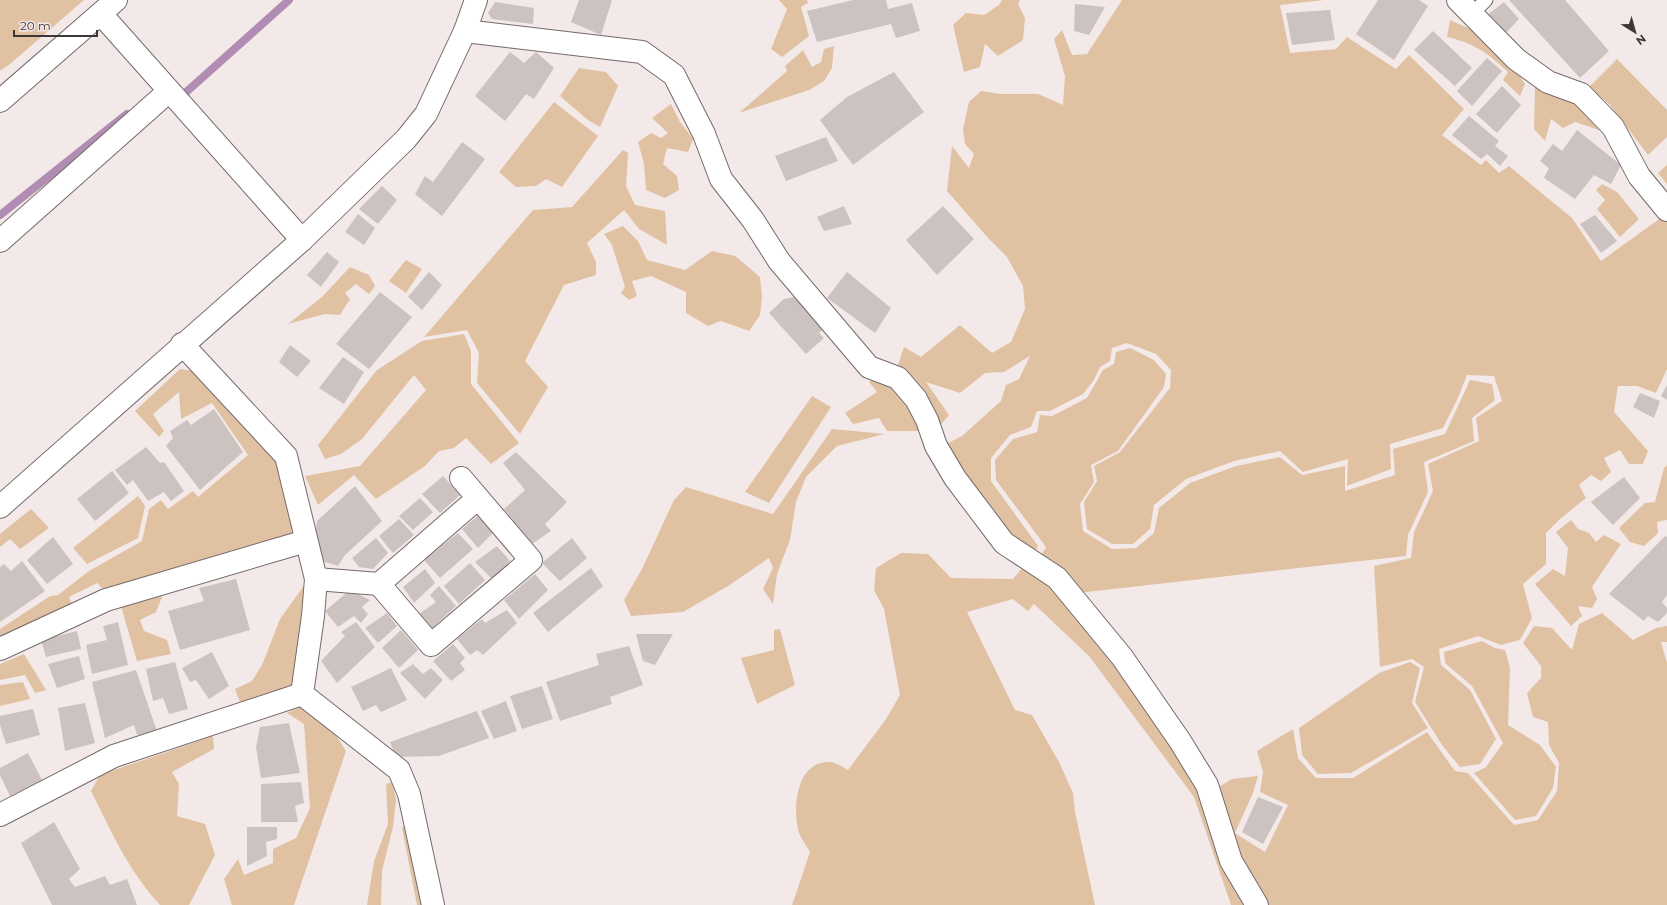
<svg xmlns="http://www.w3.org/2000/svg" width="1667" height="905" font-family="Montserrat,sans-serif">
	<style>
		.green { fill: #e0c2a3 }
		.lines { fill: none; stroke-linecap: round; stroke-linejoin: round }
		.stream { stroke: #b18db3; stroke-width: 8 }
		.building { fill: #ccc2bf }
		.lane-casing { stroke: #746a6b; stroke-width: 15 }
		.street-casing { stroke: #746a6b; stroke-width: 24 }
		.secondary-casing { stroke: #746a6b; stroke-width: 24 }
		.lane { stroke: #fff; stroke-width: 13 }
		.street { stroke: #fff; stroke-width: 22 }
		.secondary { stroke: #fff; stroke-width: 22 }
	</style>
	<rect width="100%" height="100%" fill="#f4e9e9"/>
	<g class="green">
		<polygon points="0,0 84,0 10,64 0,71"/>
		<polygon points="779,0 807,0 808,3 801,7 809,36 782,57 771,49 787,9"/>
		<polygon points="1002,0 1020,0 1018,4 1025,18 1023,40 998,56 985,44 980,67 964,72 953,25 966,13 984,15 999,5"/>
		<polygon points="1122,0 1324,0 1280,5 1290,53 1336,49 1347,37 1396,69 1409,55 1464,109 1442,135 1481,165 1486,160 1499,173 1509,166 1572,218 1601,261 1662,217 1667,222 1667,369 1656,393 1637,386 1618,386 1614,412 1648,451 1643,464 1629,464 1620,450 1604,458 1611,472 1601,481 1591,475 1579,485 1586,498 1560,519 1546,533 1546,564 1523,584 1532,618 1520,640 1501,645 1478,636 1439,649 1441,665 1470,690 1496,739 1480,764 1460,767 1442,745 1415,702 1424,667 1412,659 1380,667 1374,566 1411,558 1414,532 1433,491 1428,464 1479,441 1476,418 1502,401 1494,376 1467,375 1457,400 1443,428 1390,444 1391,469 1347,486 1348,459 1303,472 1280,451 1234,461 1186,479 1154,505 1150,529 1133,544 1112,544 1087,529 1084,502 1097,481 1094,466 1120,452 1170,388 1171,370 1156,354 1127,343 1112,348 1110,361 1100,367 1094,380 1083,394 1050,411 1037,411 1031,427 1010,435 991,458 991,481 1038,546 1034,555 1008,536 944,445 962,436 1001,401 1006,385 1019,379 1030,356 1004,372 985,373 960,393 926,382 949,415 937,429 897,368 904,347 921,357 960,325 992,353 1011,342 1025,309 1023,286 1007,257 989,239 947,191 952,146 969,168 974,154 965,144 963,129 969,102 981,91 1001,94 1038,94 1063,105 1065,76 1054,39 1062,30 1072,55 1087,54"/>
		<path d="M1450,20L1484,35L1517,72L1525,84L1520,96L1503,80L1508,72C1486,52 1476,44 1447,37Z"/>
		<polygon points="834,46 832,68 824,81 809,90 739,113 787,71 785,66 803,50 812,67 821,62 824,49"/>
		<polygon points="1617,59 1667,110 1667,137 1648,155 1610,105 1589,87"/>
		<polygon points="579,68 606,72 618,86 600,127 588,120 560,96"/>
		<polygon points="1535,86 1568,102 1583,104 1599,130 1575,122 1563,128 1551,119 1545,141 1534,129"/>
		<polygon points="554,102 598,136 562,187 546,179 536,186 516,187 499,172"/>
		<polygon points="671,104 680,122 693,139 688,152 667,148 663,164 677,176 679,190 665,198 646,190 644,164 638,142 651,133 661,138 668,133 652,118"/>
		<polygon points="623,150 628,153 626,186 635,205 665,211 667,245 639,229 624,210 587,243 596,262 596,275 564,285 525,361 548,387 520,434 477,383 479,353 467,330 424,337 533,210 572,207"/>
		<polygon points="1667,165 1667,184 1658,173"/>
		<polygon points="1602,184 1617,192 1639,219 1620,237 1597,209 1605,200 1596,190"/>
		<polygon points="623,226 638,241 647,260 685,270 712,251 735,256 760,277 762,297 760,315 749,331 721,321 708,326 686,313 686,292 651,276 632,281 637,296 629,300 621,293 625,287 612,245 604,234"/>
		<polygon points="406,260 422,269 406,293 389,281"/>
		<polygon points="350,267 369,275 375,286 369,294 356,284 345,293 350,299 340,315 325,314 288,324 322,297"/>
		<polygon points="464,334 471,351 471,384 519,443 491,464 466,438 454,448 439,451 425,466 376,499 354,475 318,505 305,476 360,466 426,390 414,375 362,439 341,454 325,459 318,445 377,370 422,341"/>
		<polygon points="1130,348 1154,360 1166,374 1164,387 1118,451 1091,465 1094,482 1080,504 1083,531 1112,549 1136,548 1154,533 1159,508 1190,483 1236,466 1280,457 1302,475 1345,466 1345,491 1395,475 1393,449 1445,434 1470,380 1492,384 1495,400 1472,418 1474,441 1424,462 1428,492 1408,535 1406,556 1078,593 1040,557 1046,547 996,480 995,460 1013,439 1037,432 1040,415 1052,416 1087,398 1103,370 1114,364 1116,352"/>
		<polygon points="180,369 194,371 279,460 297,532 293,557 242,569 164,592 156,612 140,620 144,631 167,640 171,654 137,661 116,589 106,592 97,583 69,597 73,607 0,640 0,629 50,596 58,595 89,571 142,541 149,509 161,500 168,509 193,491 198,497 248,455 212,403 181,419 179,392 153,414 164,431 159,437 135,411"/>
		<polygon points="879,376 902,388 923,431 887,431 879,418 853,424 845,413 877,392 869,382"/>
		<polygon points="812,396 831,407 769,503 745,492"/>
		<polygon points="832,429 885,434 837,446 806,477 796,502 790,540 777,574 773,604 763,589 773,568 769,558 728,586 683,612 631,616 624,600 642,569 674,500 686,487 773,514"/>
		<polygon points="1667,465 1667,520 1657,522 1658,533 1644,546 1630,542 1619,528 1645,503 1655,502 1664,468"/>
		<polygon points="138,496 145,506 138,538 87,564 73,548"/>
		<polygon points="31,509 49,528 20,549 10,539 0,547 0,534"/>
		<polygon points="1571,520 1578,529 1589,533 1596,542 1604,535 1621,544 1592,587 1597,599 1592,608 1578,606 1582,616 1571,626 1535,584 1553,569 1565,576 1568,548 1556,532"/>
		<path d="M901,553L928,554L951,578L1013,579L1021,569L1052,584L1111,655L1202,788L1252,905H1231L1194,797L1089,656L1034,604L1028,611L1013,599L967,612L1015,710L1032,715L1059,762L1073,793L1075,812L1095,905H792L810,852C806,845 800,837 798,830C793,807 796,763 828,762C834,761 842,767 848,770L886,719L900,695L884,609L874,590L876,568Z"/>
		<polygon points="305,584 295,688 241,705 235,689 252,681 262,665 280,619"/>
		<polygon points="1602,613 1633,640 1656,628 1667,626 1667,642 1661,642 1667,663 1667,905 1264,905 1235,858 1215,789 1232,779 1258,776 1253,793 1235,833 1265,852 1288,805 1260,792 1263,772 1257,751 1293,729 1298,758 1316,778 1353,778 1427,732 1455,771 1468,773 1514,825 1538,820 1557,791 1559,763 1549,745 1548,722 1533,717 1527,693 1541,678 1541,666 1523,643 1534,626 1552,628 1572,650 1579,624"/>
		<polygon points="780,629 795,685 757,704 741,658 774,650 774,630"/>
		<polygon points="1482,641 1495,648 1505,650 1510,668 1508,725 1540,745 1556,767 1553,788 1536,816 1515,820 1474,773 1486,767 1503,743 1472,686 1445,663 1444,652"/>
		<polygon points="24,654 46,690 35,693 25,675 0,680 0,664"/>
		<polygon points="1410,662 1420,668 1412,703 1428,728 1351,773 1318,774 1302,755 1299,728 1379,673"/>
		<polygon points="23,682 30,699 0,706 0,685"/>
		<polygon points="300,707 328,723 346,751 294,905 232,905 224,879 238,859 244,875 273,863 273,849 296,838 310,808 304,724 287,713"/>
		<path d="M213,736L214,749L172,772L179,784L177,816L205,824L215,855L189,905H160C128,870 112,833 91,791L100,775Z"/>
		<polygon points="392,782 396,800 393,827 382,871 381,905 367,905 374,861 388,824 386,784"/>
		<polygon points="407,824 428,905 417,905 402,828"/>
	</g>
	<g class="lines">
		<g class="stream">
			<polyline points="175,95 184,94 289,0"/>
			<polyline points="0,215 127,114"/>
		</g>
	</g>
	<g class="building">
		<polygon points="579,0 612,0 601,35 571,22"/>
		<polygon points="853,0 886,0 888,9 912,3 920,31 896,38 891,24 817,42 807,11"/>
		<polygon points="1378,0 1419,0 1428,6 1394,60 1356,34"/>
		<polygon points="1509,0 1565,0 1609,51 1580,78"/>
		<polygon points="495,2 534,8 533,24 492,19 488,13"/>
		<polygon points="1504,2 1519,19 1503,36 1486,16"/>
		<polygon points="1075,4 1105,7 1089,35 1074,31"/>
		<polygon points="1330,10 1335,40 1292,45 1286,13"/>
		<polygon points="1433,31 1472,68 1455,86 1414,50"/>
		<polygon points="510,52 524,63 536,52 554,68 534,99 526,94 505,121 475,96"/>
		<polygon points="1487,58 1502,71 1472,106 1457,91"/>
		<polygon points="894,72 924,112 853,165 820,120 847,97"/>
		<polygon points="1502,86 1521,105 1497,133 1476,114"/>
		<polygon points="1469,116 1499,141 1495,146 1508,156 1500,166 1487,154 1481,159 1452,135"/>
		<polygon points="1577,130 1621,165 1611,184 1594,175 1575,199 1544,178 1549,168 1540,161 1553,144 1562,151"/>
		<polygon points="826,137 838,161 786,181 775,156"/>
		<polygon points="462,142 485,159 442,216 415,194 425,176 433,182"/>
		<polygon points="382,186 397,200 378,224 359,209"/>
		<polygon points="844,206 852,224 824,231 817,217"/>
		<polygon points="943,206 974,239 937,275 906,240"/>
		<polygon points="358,214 375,228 364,245 345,232"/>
		<polygon points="1595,215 1617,241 1601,253 1580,224"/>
		<polygon points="327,252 339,262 321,287 307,275"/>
		<polygon points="429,272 442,285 422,310 408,297"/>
		<polygon points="847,272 891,308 875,333 827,298"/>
		<polygon points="380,292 412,317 369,369 336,344"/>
		<polygon points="794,297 824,329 819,333 824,338 806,354 769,313 784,299"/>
		<polygon points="290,345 311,361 297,377 279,362"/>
		<polygon points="343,357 364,372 344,404 319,388"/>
		<polygon points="1667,385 1667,400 1661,396"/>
		<polygon points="1640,393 1660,401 1654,418 1633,407"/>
		<polygon points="214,409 243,452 200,490 166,446 173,438 170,431 187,420 191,425"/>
		<polygon points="146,447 160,463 164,462 184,491 171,501 164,492 148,501 133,480 127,485 115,470"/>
		<polygon points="516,452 567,502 545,524 551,531 532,544 504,509 525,490 503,463"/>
		<polygon points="112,471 129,493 95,521 77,499"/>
		<polygon points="443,476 460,495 440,513 422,494"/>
		<polygon points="1624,477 1640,498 1613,525 1591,502"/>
		<polygon points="355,486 382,521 345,555 338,566 322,561 315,536 317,521"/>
		<polygon points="420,498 433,512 413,530 399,516"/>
		<polygon points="480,514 495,531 478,548 462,529"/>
		<polygon points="399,519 414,535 393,553 379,536"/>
		<polygon points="458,533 473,549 440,578 424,560"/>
		<polygon points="1665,536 1667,537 1667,595 1662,602 1667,608 1667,613 1658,622 1648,616 1644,621 1609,594"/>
		<polygon points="53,537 73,564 47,584 27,560"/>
		<polygon points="376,538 388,553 373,569 359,567 352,558"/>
		<polygon points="572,538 587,558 560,581 542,563"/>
		<polygon points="497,546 510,561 492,579 475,562"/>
		<polygon points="22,561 45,591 0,622 0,567 4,564 11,571"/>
		<polygon points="470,563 485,580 459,604 444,586"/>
		<polygon points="591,568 603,586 548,632 533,613"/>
		<polygon points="425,569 435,583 414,603 403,587"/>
		<polygon points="535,574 548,590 519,619 504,600"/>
		<polygon points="236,579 250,630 180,650 168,611 204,601 199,588"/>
		<polygon points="439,586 456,606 431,629 419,614 436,602 430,595"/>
		<polygon points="350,590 370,600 362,607 368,614 361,623 354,616 338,627 325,611"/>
		<polygon points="507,610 517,623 483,655 477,650 470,655 457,639 482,619 485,623"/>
		<polygon points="387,613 397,626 378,643 365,628"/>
		<polygon points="118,622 128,665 92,674 86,645 107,640 103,626"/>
		<polygon points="356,622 375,647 337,683 321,661 345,636 341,632"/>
		<polygon points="401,630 418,650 399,668 382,648"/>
		<polygon points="77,631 81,649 46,657 41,640"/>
		<polygon points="636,634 673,634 655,665 643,661"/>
		<polygon points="453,644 465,658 460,663 465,670 451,681 433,661"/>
		<polygon points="629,646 643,685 610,697 612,704 560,721 546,682 599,665 596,654"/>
		<polygon points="212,652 229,686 209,699 196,680 190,682 182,668"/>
		<polygon points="79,656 85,679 57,688 48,664"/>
		<polygon points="175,662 188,709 169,714 163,698 153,701 146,669"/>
		<polygon points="413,664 423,674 431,668 443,680 425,699 400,673"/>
		<polygon points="391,668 407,700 381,712 376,705 363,711 351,687"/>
		<polygon points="136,670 157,731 137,735 134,725 105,738 92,682"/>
		<polygon points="542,686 553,719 522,729 510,696"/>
		<polygon points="506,701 517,731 494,739 481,711"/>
		<polygon points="85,703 95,743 65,751 58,708"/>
		<polygon points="33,709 40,735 6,744 0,725 0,716"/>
		<polygon points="477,711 489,738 439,756 396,757 390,742"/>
		<polygon points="289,723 300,773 261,778 256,747 260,727"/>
		<polygon points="28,753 42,780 10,796 0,775 0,768"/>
		<polygon points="301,782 304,803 295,806 298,822 261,822 261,784"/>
		<polygon points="1258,797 1283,807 1263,844 1242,832"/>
		<polygon points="54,822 80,869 69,879 75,887 105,876 110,885 127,879 137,905 52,905 21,843"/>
		<polygon points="247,827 277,827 277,839 266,842 267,856 247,866"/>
	</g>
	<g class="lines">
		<g class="lane-casing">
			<polyline id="lane" points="1472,14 1486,0"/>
		</g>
		<g class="street-casing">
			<g id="street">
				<polyline points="1458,0 1516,59 1548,82 1581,94 1613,127 1639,176 1667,210"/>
				<polyline points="101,14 302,240"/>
				<polyline points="465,31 642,52 674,75 704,134 721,179 753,220 779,261 869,367 898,378 916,399 927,420 936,446 955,478 1004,543 1057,578 1122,657 1180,741 1207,785 1231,861 1257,905"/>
				<polyline points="0,241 169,91"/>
				<polyline points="182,344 286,456 316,579 313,616 302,694 399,770 409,794 433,905"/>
				<polyline points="0,507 302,240 406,139 426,114 465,31 476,0"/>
				<polyline points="316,579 379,584 478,498"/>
				<polyline points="379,584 431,645 531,560 461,478"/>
				<polyline points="0,649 106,600 306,541"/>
				<polyline points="0,815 114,756 302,694"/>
			</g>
		</g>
		<g class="secondary-casing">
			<polyline id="secondary" points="0,101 116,0"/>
		</g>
		<use href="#lane" class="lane"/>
		<use href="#street" class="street"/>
		<use href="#secondary" class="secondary"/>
	</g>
	<g transform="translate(1635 32) rotate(143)" stroke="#f4e9e9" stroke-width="3" paint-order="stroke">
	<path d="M0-3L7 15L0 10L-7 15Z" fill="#3c3838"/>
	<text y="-6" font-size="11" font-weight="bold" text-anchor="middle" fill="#3c3838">N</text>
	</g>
	<path d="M14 30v6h83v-6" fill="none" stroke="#3c3838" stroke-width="2"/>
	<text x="20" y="30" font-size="12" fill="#3c3838" stroke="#f4e9e9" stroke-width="3" paint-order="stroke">20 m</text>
</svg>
